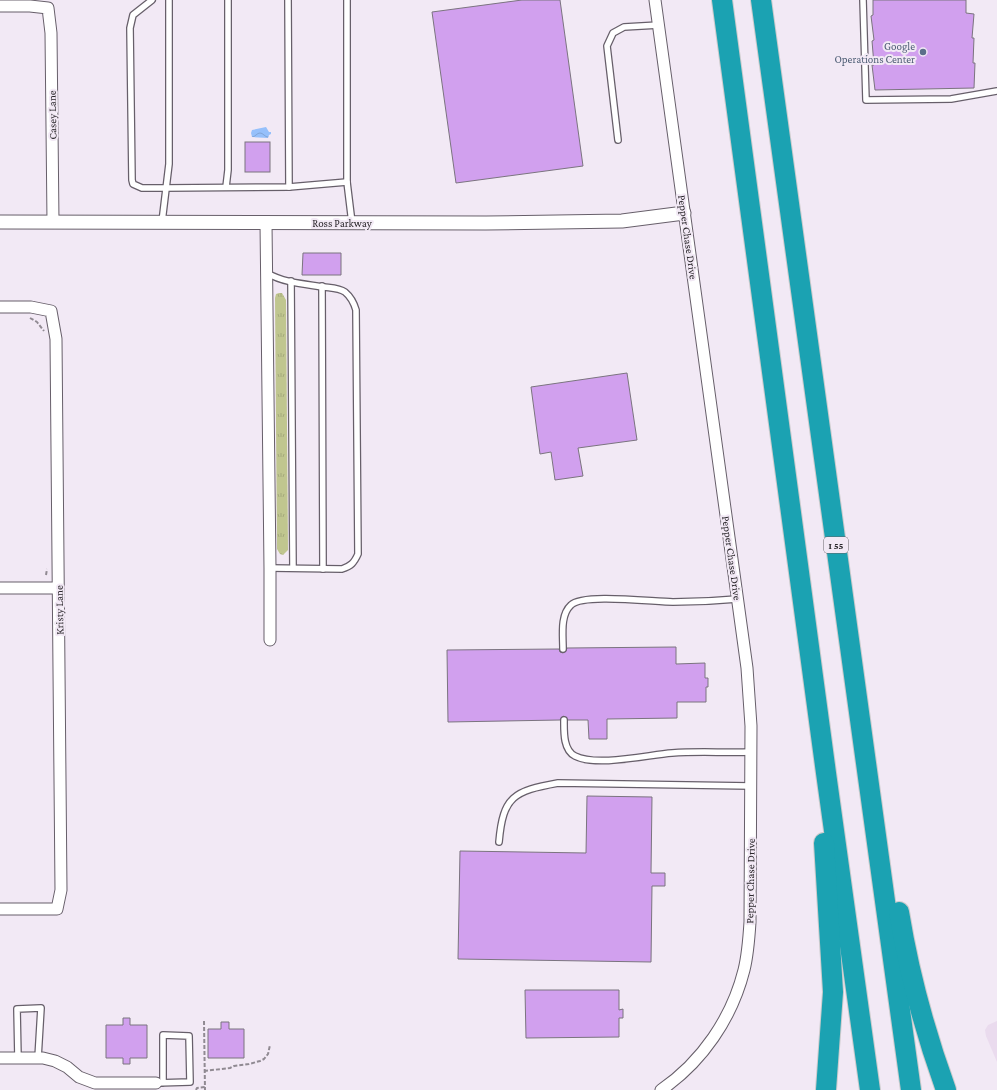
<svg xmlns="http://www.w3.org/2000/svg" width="997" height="1090" font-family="'Crimson Pro',serif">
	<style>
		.built { fill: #eadbee }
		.grass { fill: url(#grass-tufts) }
		.water { fill: url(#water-waves) }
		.building { fill: #d1a0ee; stroke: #7b747f }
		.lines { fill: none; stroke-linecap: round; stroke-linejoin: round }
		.service-casing { stroke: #675f6a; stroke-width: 8 }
		.minor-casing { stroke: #675f6a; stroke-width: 13 }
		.tertiary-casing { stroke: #675f6a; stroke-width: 15 }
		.motorway-casing { stroke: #cccbcc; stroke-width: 22 }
		.path { stroke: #908a92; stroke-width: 2; stroke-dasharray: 4 2; stroke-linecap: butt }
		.service { stroke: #fff; stroke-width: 5.5 }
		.minor { stroke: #fff; stroke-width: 11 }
		.tertiary { stroke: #fff; stroke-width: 13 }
		.motorway { stroke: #1ba2b2; stroke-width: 20 }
		.service-dot { fill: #5c6f8a; stroke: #f2e9f5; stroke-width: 1.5 }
		.labels { text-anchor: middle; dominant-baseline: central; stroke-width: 4; stroke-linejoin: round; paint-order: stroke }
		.shield { fill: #f2e9f5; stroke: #676268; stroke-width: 1 }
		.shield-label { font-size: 10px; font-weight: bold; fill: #2b282c }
		.service-label { font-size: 11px; fill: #4e5e75; stroke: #f2e9f5; text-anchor: end }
		.street-label { font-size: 11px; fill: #2b282c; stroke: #f2e9f5 }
	</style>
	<defs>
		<pattern id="grass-tufts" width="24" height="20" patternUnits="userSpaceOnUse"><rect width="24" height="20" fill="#c0c68f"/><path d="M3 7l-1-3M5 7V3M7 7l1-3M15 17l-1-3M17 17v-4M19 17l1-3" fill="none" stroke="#a5aa7c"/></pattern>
		<pattern id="water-waves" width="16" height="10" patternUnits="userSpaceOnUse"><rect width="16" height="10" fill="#96c0fb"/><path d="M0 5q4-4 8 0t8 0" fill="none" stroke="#81a5d7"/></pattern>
	</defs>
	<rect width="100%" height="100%" fill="#f2e9f5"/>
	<polygon class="built" points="997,1021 997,1062 986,1036 985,1030 988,1025"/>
	<polygon class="grass" points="279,293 282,293 286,300 288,550 283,555 280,554 277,549 275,298 276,294"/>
	<polygon class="water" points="266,127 269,132 271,132 271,134 269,135 268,138 252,137 251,133 252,130"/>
	<g class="building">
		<polygon points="522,0 560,0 583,166 456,183 432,12"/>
		<polygon points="873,0 966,0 966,13 974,14 972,38 974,38 973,63 975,63 974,88 875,90 872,65 874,65 872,41 874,40 871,16 873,15"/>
		<rect x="245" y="142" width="25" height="30"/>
		<polygon points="303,253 341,253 341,275 302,275"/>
		<polygon points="627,373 637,440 578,448 583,476 555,480 551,452 540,454 531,387"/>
		<polygon points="676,647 676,664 705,663 705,678 708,678 708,687 706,687 706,702 677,702 677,718 607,719 607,739 589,739 588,720 568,720 564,716 562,717 560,720 448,722 447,650 559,649 560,652 563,653 566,651 567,648"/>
		<polygon points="587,796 652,797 651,873 665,873 665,886 652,886 651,962 458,959 460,851 586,853"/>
		<polygon points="525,990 619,990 619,1010 623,1009 623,1018 619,1018 619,1037 526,1038"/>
		<polygon points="123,1018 130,1018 130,1025 147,1025 147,1058 130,1058 130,1064 123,1064 123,1058 106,1058 106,1025 123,1025"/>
		<polygon points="221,1022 229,1022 229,1029 244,1029 244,1058 208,1058 208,1029 221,1029"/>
	</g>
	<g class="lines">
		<g class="service-casing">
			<g id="service">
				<polyline points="152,0 133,15 130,28 132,180 133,184 142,188 165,188 289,187 347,182"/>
				<polyline points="288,0 289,187"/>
				<polyline points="347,0 347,182 352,223"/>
				<polyline points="863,0 866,100 951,99 997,91"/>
				<polyline points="618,140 607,46 613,33 624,27 659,25"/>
				<polyline points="226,187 228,170 228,0"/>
				<polyline points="162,222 169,164 169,0"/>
				<path d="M267,273C284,283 305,284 324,287C331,288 339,288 345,292C351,297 354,303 356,310L358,554C354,563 351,566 342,569L270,568"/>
				<polyline points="291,281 293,568"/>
				<polyline points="322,286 323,569"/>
				<path d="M563,649C563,635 560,615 571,605C583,593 654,602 673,602C695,602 716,601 737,599"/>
				<path d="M564,720C564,731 563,750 575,756C597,767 647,755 672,753C698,751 725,753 751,752"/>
				<path d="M499,842C503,796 514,791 558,783L751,786"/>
				<polyline points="18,1058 17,1009 41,1008 38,1058"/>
				<polyline points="156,1083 190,1082 189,1036 163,1035 163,1083"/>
			</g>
		</g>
		<g class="minor-casing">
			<g id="minor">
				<path d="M655,0L747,668L751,726L750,922C749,938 748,954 744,970C732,1018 702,1062 661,1090"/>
				<polyline points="0,6 30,6 48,8 51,33 53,222"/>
				<polyline points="266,223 270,568 270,640"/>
				<polyline points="0,307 31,307 51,311 56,339 61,890 57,909 0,909"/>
				<polyline points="0,588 58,588"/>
				<polyline points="0,1058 43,1058 55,1061 67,1067 79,1077 95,1083 156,1083"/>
			</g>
		</g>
		<g class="tertiary-casing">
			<polyline id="tertiary" points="0,222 486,223 622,221 684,213"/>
		</g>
		<g class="motorway-casing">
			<g id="motorway">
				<polyline points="722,0 826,773 870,1090"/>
				<polyline points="761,0 911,1090"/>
				<polyline points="824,843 833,992 826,1090"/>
				<path d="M899,912C909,973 925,1032 946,1090"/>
			</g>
		</g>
		<g class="path">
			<polyline points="30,318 37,322 44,331"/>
			<polyline points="46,575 47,569"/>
			<polyline points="204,1021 205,1090"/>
			<polyline points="204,1071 230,1068 234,1066 249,1064 260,1061 264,1059 268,1054 270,1045"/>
			<polyline points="196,1090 197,1088 205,1087"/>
		</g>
		<use href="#service" class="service"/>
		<use href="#minor" class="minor"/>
		<use href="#tertiary" class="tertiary"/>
		<use href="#motorway" class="motorway"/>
	</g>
	<circle class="service-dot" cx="923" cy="52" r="4"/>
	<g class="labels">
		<rect class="shield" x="824" y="537" width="24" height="16" rx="3"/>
		<g class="shield-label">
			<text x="836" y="545">I 55</text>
		</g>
		<g class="service-label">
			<text x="915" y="46">Google<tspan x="915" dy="13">Operations Center</tspan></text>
		</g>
		<g class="street-label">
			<text transform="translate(52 115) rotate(-91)">Casey Lane</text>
			<text x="342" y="223">Ross Parkway</text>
			<text transform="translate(688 237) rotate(82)">Pepper Chase Drive</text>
			<text transform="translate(732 558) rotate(82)">Pepper Chase Drive</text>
			<text transform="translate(59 610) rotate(-91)">Kristy Lane</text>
			<text transform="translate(750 881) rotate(-89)">Pepper Chase Drive</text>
		</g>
	</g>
</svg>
